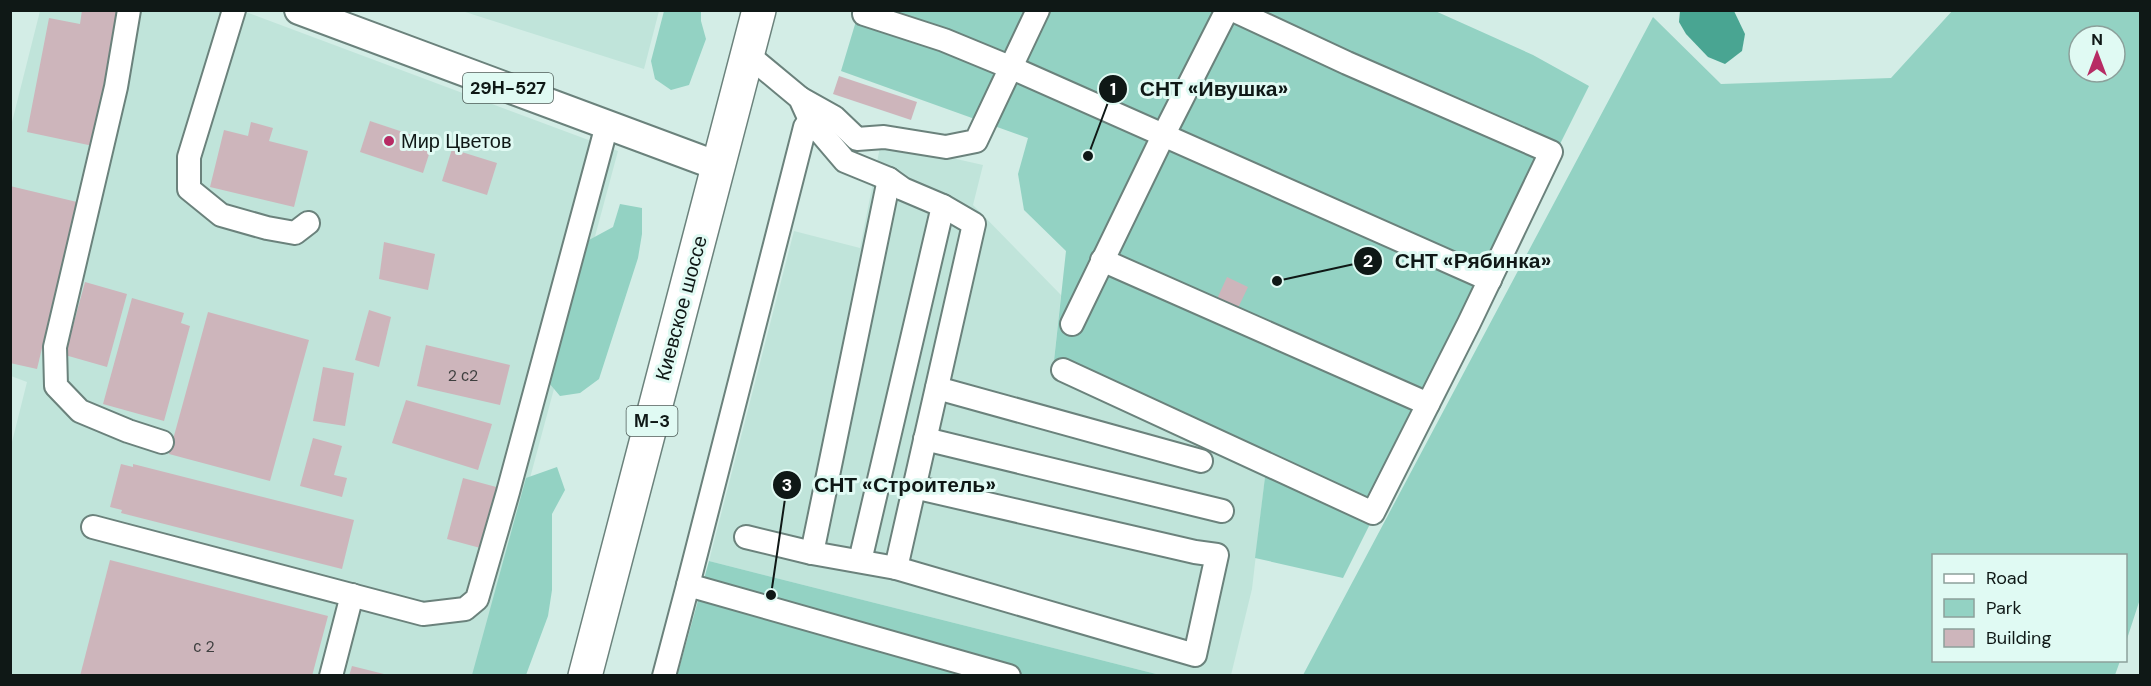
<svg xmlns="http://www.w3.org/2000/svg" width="2151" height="686" font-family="'DM Sans',sans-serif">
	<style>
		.built { fill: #c0e4da }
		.green { fill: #93d2c3; fill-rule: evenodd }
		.water { fill: #49a592 }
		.building { fill: #cdb5bb }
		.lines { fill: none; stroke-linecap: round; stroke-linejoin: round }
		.minor-casing { stroke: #6b827c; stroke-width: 26 }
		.major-casing { stroke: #6b827c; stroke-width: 32 }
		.highway-casing { stroke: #6b827c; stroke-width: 36 }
		.minor { stroke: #fff; stroke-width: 22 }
		.major { stroke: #fff; stroke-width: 28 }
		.highway { stroke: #fff; stroke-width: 33 }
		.poi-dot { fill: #b72b64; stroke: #e0faf3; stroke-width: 2 }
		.labels { text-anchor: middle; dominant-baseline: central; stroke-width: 6; stroke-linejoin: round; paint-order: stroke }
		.number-label { font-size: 16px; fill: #3e3f3f }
		.shield { fill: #e0faf3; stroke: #4e5c58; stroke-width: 1.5 }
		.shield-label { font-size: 18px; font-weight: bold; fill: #0f1816 }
		.poi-label { font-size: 20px; fill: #0f1816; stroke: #e0faf3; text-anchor: start }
		.street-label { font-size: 20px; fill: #0f1816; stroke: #e0faf3 }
		.leader { fill: none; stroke: #0f1816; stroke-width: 2 }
		.callout-dot { fill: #0f1816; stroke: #e0faf3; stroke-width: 2 }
		.mark-label { font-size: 18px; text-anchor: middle; font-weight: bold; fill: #fff }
		.callout-label { font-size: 21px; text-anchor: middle; font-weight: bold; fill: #0f1816; stroke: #e0faf3; stroke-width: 6; stroke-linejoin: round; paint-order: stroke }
	</style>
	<rect width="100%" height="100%" fill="#d3ede6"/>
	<g class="built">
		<polygon points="40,11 243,11 618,151 477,675 11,676 11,446 27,382 11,376 11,126"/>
		<polygon points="462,11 659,10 659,11 644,69"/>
		<polygon points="881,142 983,165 973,205 1061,295 1053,370 1254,466 1265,477 1252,589 1231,675 1160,675 709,561 794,231 860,248"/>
	</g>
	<g class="green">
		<polygon points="1433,10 1533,55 1589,86 1343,578 1255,558 1265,477 1254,466 1053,370 1066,251 1024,210 1018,174 1028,138 841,71 859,11"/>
		<path d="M1953,10L2140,11V599L2126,642V556H1934V660L2120,661L2115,675H1303L1653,17L1721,84L1891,78ZM2079,36H2115V72H2079Z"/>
		<polygon points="664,11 701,11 701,21 706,39 689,85 671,90 655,79 651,61"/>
		<polygon points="620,204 642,208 642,234 638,258 599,379 580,393 560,396 549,383 589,240 613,227"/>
		<polygon points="557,467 565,490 552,514 552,590 548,616 526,675 472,675 526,478"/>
		<polygon points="709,561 1160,675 677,676"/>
	</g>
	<polygon class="water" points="1680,11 1734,11 1745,34 1742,51 1725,64 1708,57 1686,34 1679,22"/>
	<g class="building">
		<polygon points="82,10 123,10 93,146 27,132 49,18 80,24"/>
		<polygon points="839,76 917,102 911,120 833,94"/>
		<polygon points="370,121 433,142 423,173 360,152"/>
		<polygon points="251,122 273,128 269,141 308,151 294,207 210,187 224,130 248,136"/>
		<polygon points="452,149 497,163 487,195 442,181"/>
		<polygon points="10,186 77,202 37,369 10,363"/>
		<polygon points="384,242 435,254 428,290 379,279"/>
		<polygon points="1227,277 1248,287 1238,308 1217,299"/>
		<polygon points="85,282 127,294 107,367 65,355"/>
		<polygon points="132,298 184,313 181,323 190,326 164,421 103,404"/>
		<polygon points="369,310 391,317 379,367 355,360"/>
		<polygon points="208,312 309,340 270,481 169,454"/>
		<polygon points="426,345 510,365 500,405 417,386"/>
		<polygon points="323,367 354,373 345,426 313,421"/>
		<polygon points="406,400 492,424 478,470 392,443"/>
		<polygon points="313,438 342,446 334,475 347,478 342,497 300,486"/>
		<polygon points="121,464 133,467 133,464 354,520 342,569 121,513 122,510 110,507"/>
		<polygon points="463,478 500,488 484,549 447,539"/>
		<polygon points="110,560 328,616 312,676 80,676"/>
		<polygon points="352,666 388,675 388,676 349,676"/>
	</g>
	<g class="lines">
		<g class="minor-casing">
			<g id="minor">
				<polyline points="129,10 116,87 55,347 56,386 80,411 128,431 162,442"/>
				<polyline points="234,10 189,157 189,189 221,215 267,228 295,233 308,223"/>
				<polyline points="864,14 944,40 1012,68 1490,280"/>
				<polyline points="747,54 800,98 810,120 845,161 889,179 903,189 943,206 860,561"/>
				<polyline points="800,98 834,117 857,139 884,137 946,147 976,141 1038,10"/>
				<polyline points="1102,260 1428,404"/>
				<polyline points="1072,324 1164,134 1227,10"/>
				<polyline points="1063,370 1373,513 1469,323 1551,152 1347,63 1233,10"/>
				<polyline points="937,388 1201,461"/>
				<polyline points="925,439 1222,511"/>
				<polyline points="93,527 423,614 465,609 477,599 508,492 607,125"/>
				<polyline points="746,537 812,553 896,568 1195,655 1217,555 1195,552 914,487"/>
				<polyline points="812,553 889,179"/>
				<polyline points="896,568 974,224 943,206"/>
				<polyline points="688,585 805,127 810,120"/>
				<polyline points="331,676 352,595"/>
				<polyline points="664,676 688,585 1009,676"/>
			</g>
		</g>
		<g class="major-casing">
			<polyline id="major" points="299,10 718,166"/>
		</g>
		<g class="highway-casing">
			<polyline id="highway" points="585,676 759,10"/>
		</g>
		<use href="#minor" class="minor"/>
		<use href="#major" class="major"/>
		<use href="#highway" class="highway"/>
	</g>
	<circle class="poi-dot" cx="389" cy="141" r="6"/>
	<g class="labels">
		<g class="number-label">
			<text x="463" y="375">2 с2</text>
			<text x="204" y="646">с 2</text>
		</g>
		<g class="shield">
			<rect x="463" y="73" width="90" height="30" rx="4.5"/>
			<rect x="626.5" y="406" width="51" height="30" rx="4.5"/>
		</g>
		<g class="shield-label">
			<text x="508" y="88">29Н-527</text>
			<text x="652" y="421">М-3</text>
		</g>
		<g class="poi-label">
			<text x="401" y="141">Мир Цветов</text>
		</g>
		<g class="street-label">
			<text transform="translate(681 308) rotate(-75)">Киевское шоссе</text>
		</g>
	</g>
	<path class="leader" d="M1088 156L1113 89M1277 281L1368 261M771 595L787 485"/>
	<g class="callout-dot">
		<circle cx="1088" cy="156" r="6"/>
		<circle cx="1277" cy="281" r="6"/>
		<circle cx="771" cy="595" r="6"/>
		<circle cx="1113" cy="89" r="15"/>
		<circle cx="1368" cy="261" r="15"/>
		<circle cx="787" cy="485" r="15"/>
	</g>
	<g class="mark-label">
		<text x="1113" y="95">1</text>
		<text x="1368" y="267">2</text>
		<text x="787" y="491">3</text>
	</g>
	<g class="callout-label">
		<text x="1214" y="96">СНТ «Ивушка»</text>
		<text x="1473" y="268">СНТ «Рябинка»</text>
		<text x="905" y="492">СНТ «Строитель»</text>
	</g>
	<rect width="2151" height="686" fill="none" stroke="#0f1816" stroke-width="24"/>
	<rect x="1932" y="554" width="195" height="108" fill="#e0faf3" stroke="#8ca09b" stroke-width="1.5"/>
	<rect x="1944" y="574" width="30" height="9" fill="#ffffff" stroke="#8ca09b" stroke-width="1.5"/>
	<text x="1986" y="584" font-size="18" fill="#0f1816">Road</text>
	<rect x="1944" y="599" width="30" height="18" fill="#93d2c3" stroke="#8ca09b" stroke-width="1.5"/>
	<text x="1986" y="614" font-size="18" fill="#0f1816">Park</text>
	<rect x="1944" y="629" width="30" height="18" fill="#cdb5bb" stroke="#8ca09b" stroke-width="1.5"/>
	<text x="1986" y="644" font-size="18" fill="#0f1816">Building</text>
	<g transform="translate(2097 54)"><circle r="28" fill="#e0faf3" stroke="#8ca09b" stroke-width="1.5"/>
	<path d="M0-4.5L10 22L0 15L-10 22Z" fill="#b72b64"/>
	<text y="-9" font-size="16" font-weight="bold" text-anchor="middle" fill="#0f1816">N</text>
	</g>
</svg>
